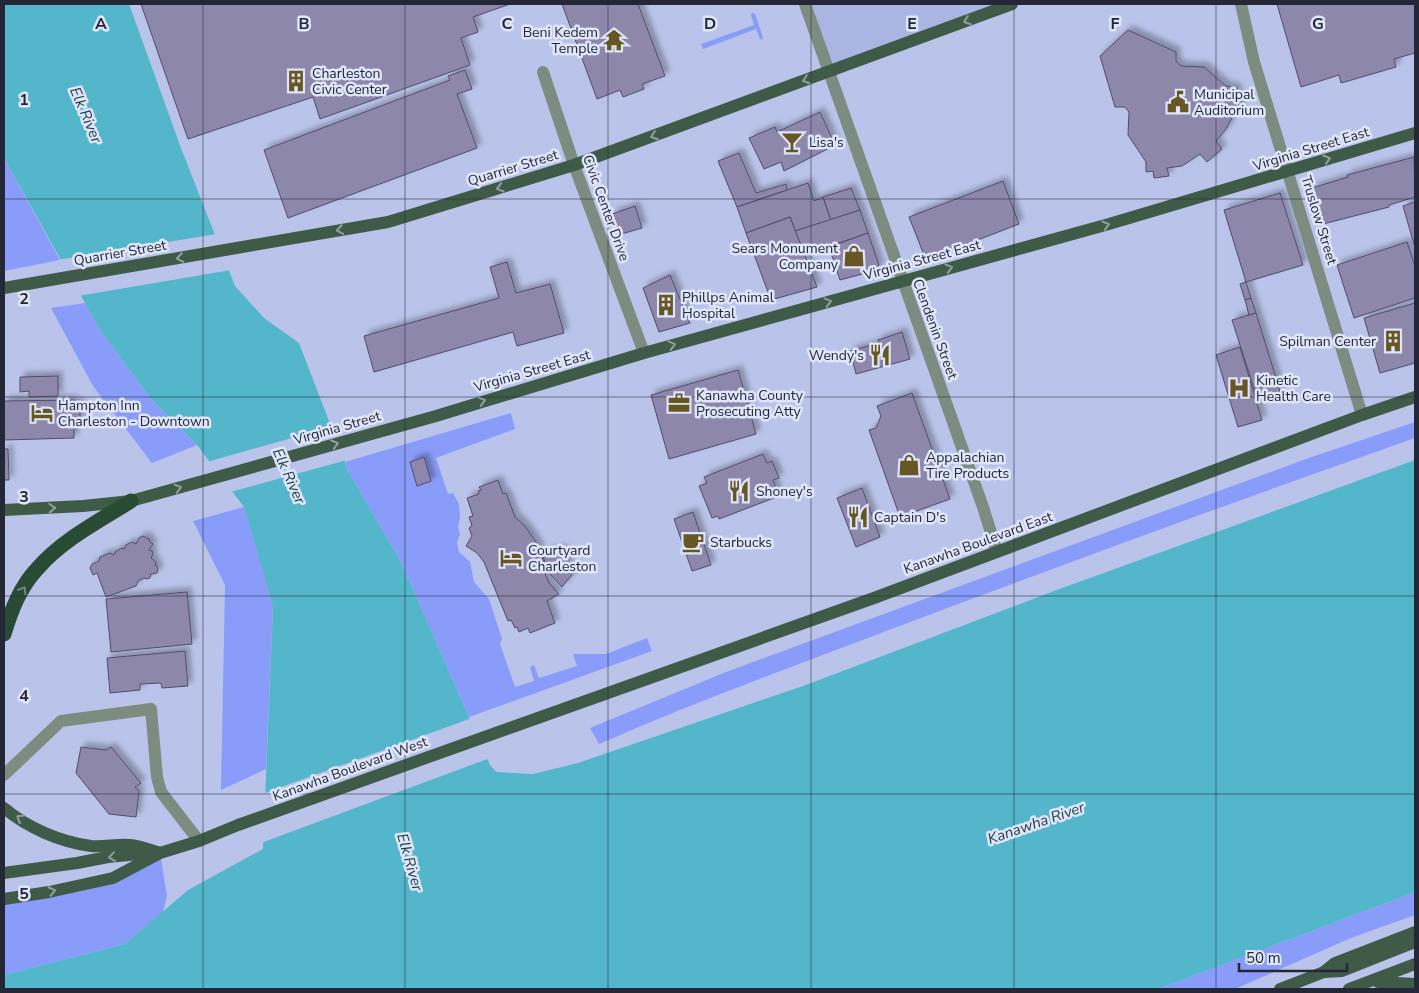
<svg xmlns="http://www.w3.org/2000/svg" width="1419" height="993" font-family="'Nunito Sans',sans-serif">
	<style>
		.built { fill: #aab6e1 }
		.green { fill: #899cf9 }
		.water { fill: #54b6ca }
		.pier { fill: #bac4ea }
		.building { fill: #8e87ac; stroke: #514b6c; filter: url(#shadow) }
		.lines { fill: none; stroke-linecap: round; stroke-linejoin: round }
		.minor { stroke: #7c8c80; stroke-width: 12 }
		.major { stroke: #3f5b47; stroke-width: 12 }
		.highway { stroke: #294a33; stroke-width: 15 }
		.oneway { stroke: #90a0a0 }
		.oneway2 { stroke: #728882 }
		.grid { fill: none; stroke: #242836; stroke-width: 1; stroke-opacity: 0.55 }
		.labels { text-anchor: middle; dominant-baseline: central; stroke-width: 5; stroke-linejoin: round; paint-order: stroke }
		.poi-label { font-size: 14px; fill: #242836; stroke: #e0e6f9; text-anchor: start }
		.street-label { font-size: 14px; fill: #242836; stroke: #e0e6f9 }
		.water-label { font-size: 15px; font-style: italic; fill: #1b3a40; stroke: #e0e6f9 }
		.grid-label { font-size: 16px; text-anchor: middle; font-weight: bold; fill: #242836; stroke: #e0e6f9; stroke-width: 5; stroke-linejoin: round; paint-order: stroke }
	</style>
	<defs>
		<filter id="shadow"><feDropShadow dx="4.5" dy="-4.5" stdDeviation="2.5" flood-color="#0004"/></filter>
	</defs>
	<rect width="100%" height="100%" fill="#bac4ea"/>
	<polygon class="built" points="805,4 1012,4 829,71"/>
	<g class="green">
		<polygon points="752,13 755,14 763,37 762,40 760,39 756,29 703,49 701,44 754,25 751,15"/>
		<polygon points="4,158 60,260 4,271"/>
		<polygon points="85,303 100,330 151,399 197,445 152,463 93,386 51,308"/>
		<polygon points="511,413 515,429 436,458 448,494 453,493 459,504 460,518 458,527 460,534 457,543 459,552 470,562 474,582 489,599 502,639 500,644 515,687 534,681 530,667 534,665 539,678 577,666 573,654 606,654 647,638 652,651 469,717 401,562 349,473 345,462"/>
		<path d="M1415,422V438C1242,499 1069,562 897,627C797,665 697,701 599,744L590,728L726,672L1306,459Z"/>
		<polygon points="244,507 273,605 266,769 221,790 225,585 193,521"/>
		<polygon points="160,853 167,896 163,912 125,944 4,975 4,899 113,878"/>
		<polygon points="1415,892 1415,915 1351,938 1235,989 1158,989"/>
	</g>
	<polygon class="water" points="4,4 129,4 181,148 235,286 264,318 299,343 349,473 401,562 490,765 496,772 533,774 578,763 803,686 1054,591 1415,460 1415,892 1158,989 4,989 4,975 125,944 188,890 263,849 273,606 244,507 197,445 151,399 100,330 4,158"/>
	<g class="pier">
		<polygon points="217,234 231,270 78,296 57,260"/>
		<polygon points="334,426 347,460 230,492 207,462"/>
		<polygon points="472,718 490,758 261,843 262,794"/>
	</g>
	<g class="building">
		<polygon points="141,4 510,4 473,17 478,32 461,38 470,65 320,119 313,97 188,139"/>
		<polygon points="562,4 638,4 665,76 642,84 644,89 623,97 620,90 597,99"/>
		<polygon points="1277,4 1415,4 1415,53 1394,59 1396,67 1341,83 1339,75 1301,87"/>
		<polygon points="1128,30 1176,52 1176,61 1181,66 1204,67 1226,86 1237,88 1236,95 1243,97 1238,113 1235,112 1226,129 1216,141 1222,149 1207,162 1200,154 1182,166 1167,168 1169,176 1154,178 1153,171 1146,172 1146,162 1128,135 1129,112 1125,107 1115,107 1100,56"/>
		<polygon points="465,70 472,89 457,94 477,148 288,218 264,150 450,80 448,76"/>
		<polygon points="820,112 835,145 784,171 781,162 764,169 749,138 775,127 777,132"/>
		<polygon points="739,153 756,193 786,184 787,190 737,207 718,161"/>
		<polygon points="1414,157 1415,197 1389,205 1389,207 1323,224 1312,188 1348,177 1347,175"/>
		<polygon points="1003,181 1019,224 926,260 909,217"/>
		<polygon points="808,183 814,201 823,197 831,220 795,231 790,217 746,233 737,207"/>
		<polygon points="851,188 860,210 831,220 823,197"/>
		<polygon points="1280,193 1303,265 1246,282 1224,210"/>
		<polygon points="1415,202 1415,248 1403,206"/>
		<polygon points="635,206 642,228 618,235 612,214"/>
		<polygon points="860,210 868,233 804,255 795,231"/>
		<polygon points="790,217 817,287 771,300 746,233"/>
		<polygon points="868,233 879,265 877,270 840,280 829,247"/>
		<polygon points="1407,242 1415,266 1415,298 1354,318 1337,265"/>
		<polygon points="507,262 516,293 550,284 564,333 517,346 513,332 374,372 364,336 499,298 490,267"/>
		<polygon points="670,275 690,323 659,332 643,288"/>
		<polygon points="1246,282 1251,298 1245,300 1240,284"/>
		<polygon points="1251,298 1256,313 1249,315 1245,300"/>
		<polygon points="1415,303 1415,363 1380,373 1364,318"/>
		<polygon points="1256,313 1280,391 1257,398 1232,320"/>
		<polygon points="902,332 910,359 856,374 850,351 879,343 878,340"/>
		<polygon points="1240,347 1262,420 1238,427 1216,355"/>
		<polygon points="738,370 756,434 669,459 651,395"/>
		<polygon points="58,376 58,396 29,397 29,391 20,392 20,377"/>
		<polygon points="912,393 950,499 900,517 869,430 876,428 881,416 877,406"/>
		<polygon points="74,400 74,404 80,403 80,421 74,421 74,438 4,440 4,401"/>
		<polygon points="4,449 8,449 9,480 4,480"/>
		<polygon points="763,454 767,463 772,461 779,478 773,480 779,496 719,519 718,516 712,518 699,486 707,483 704,477"/>
		<polygon points="424,457 431,481 417,486 410,462"/>
		<polygon points="498,480 503,494 506,493 515,517 525,526 536,542 547,569 544,571 549,583 559,594 547,601 555,623 530,633 528,628 519,632 517,627 515,628 511,620 508,621 484,562 477,553 466,546 472,536 469,528 472,526 469,517 473,516 467,498 479,494 478,491 481,490 479,487"/>
		<polygon points="862,488 880,537 856,547 837,498"/>
		<polygon points="693,512 711,565 692,571 674,519"/>
		<polygon points="143,536 149,539 150,542 153,544 149,550 152,551 153,554 151,558 156,562 155,565 157,566 158,570 157,573 151,574 150,578 147,579 144,578 138,581 136,586 106,597 97,573 93,575 90,568 92,564 99,561 100,557 110,553 114,555 116,551 122,548 124,549 126,545 132,542 136,544 139,538"/>
		<polygon points="562,549 567,564 574,572 562,587 550,574 545,563 542,553"/>
		<polygon points="187,592 192,644 111,652 106,599"/>
		<polygon points="185,651 188,686 162,688 161,683 140,684 140,690 110,693 107,658"/>
		<polygon points="81,747 106,750 111,747 141,783 135,787 139,791 136,817 109,814 76,773"/>
	</g>
	<g class="lines">
		<g class="minor">
			<polyline points="805,4 983,507 997,552"/>
			<polyline points="1241,4 1254,62 1362,415"/>
			<polyline points="543,72 574,165 644,353"/>
			<polyline points="4,775 61,721 151,709 157,777 161,792 199,841"/>
		</g>
		<g class="major">
			<polyline points="4,288 388,222 574,165 1012,4"/>
			<polyline points="4,510 83,506 131,501 436,416 644,353 1109,224 1415,133"/>
			<path d="M4,808C28,828 60,842 91,846C104,847 117,844 130,845C140,846 151,850 160,853"/>
			<polyline points="4,873 77,863 108,857 150,853"/>
			<polyline points="4,899 49,892 113,878 160,853 199,841 238,825 874,598 1362,415 1415,397"/>
			<polyline points="1324,972 1342,971 1415,942"/>
			<polyline points="1378,982 1415,984"/>
			<polyline points="1280,989 1324,972 1335,963 1415,932"/>
			<polyline points="1349,989 1415,964"/>
		</g>
		<path class="highway" d="M4,634C11,611 20,587 37,569C62,540 99,521 131,501"/>
	</g>
	<defs><path id="oneway-chevron" d="M-2-3.5L2.5 0L-2 3.5" fill="none" stroke-width="1.6" stroke-linecap="round" stroke-linejoin="round" transform="scale(1.25)"/></defs>
	<g class="oneway">
		<use href="#oneway-chevron" transform="translate(967 21) rotate(160)"/>
		<use href="#oneway-chevron" transform="translate(806 80) rotate(160)"/>
		<use href="#oneway-chevron" transform="translate(654 136) rotate(160)"/>
		<use href="#oneway-chevron" transform="translate(1327 159) rotate(-17)"/>
		<use href="#oneway-chevron" transform="translate(500 188) rotate(163)"/>
		<use href="#oneway-chevron" transform="translate(1106 225) rotate(-16)"/>
		<use href="#oneway-chevron" transform="translate(340 230) rotate(170)"/>
		<use href="#oneway-chevron" transform="translate(180 258) rotate(170)"/>
		<use href="#oneway-chevron" transform="translate(949 268) rotate(-15)"/>
		<use href="#oneway-chevron" transform="translate(828 302) rotate(-15)"/>
		<use href="#oneway-chevron" transform="translate(672 345) rotate(-15)"/>
		<use href="#oneway-chevron" transform="translate(482 401) rotate(-16)"/>
		<use href="#oneway-chevron" transform="translate(335 444) rotate(-16)"/>
		<use href="#oneway-chevron" transform="translate(178 488) rotate(-16)"/>
		<use href="#oneway-chevron" transform="translate(52 508) rotate(-3)"/>
		<use href="#oneway-chevron" transform="translate(20 818) rotate(-148)"/>
		<use href="#oneway-chevron" transform="translate(112 857) rotate(173)"/>
		<use href="#oneway-chevron" transform="translate(52 891) rotate(-12)"/>
	</g>
	<use class="oneway2" href="#oneway-chevron" transform="translate(23 590) rotate(-59)"/>
	<path class="grid" d="M203,4V989M405,4V989M608,4V989M811,4V989M1014,4V989M1216,4V989M4,199H1415M4,397H1415M4,596H1415M4,794H1415"/>
	<defs>
		<g id="temple-bare" transform="scale(1.725)"><path d="M0-6L5-2H3V0L6.5 2.5H4V6H1.5V3h-3V6H-4V2.5H-6.5L-3 0V-2H-5Z" fill="#665724" stroke="#e0e6f9" stroke-width="2.5" paint-order="stroke"/></g>
		<g id="building-bare" transform="scale(1.725)"><path d="M-4-6H4V6H1V3H-1V6H-4ZM-2.5-4.3h1.7v1.8h-1.7ZM.8-4.3h1.7v1.8H.8ZM-2.5-1h1.7V.8h-1.7ZM.8-1h1.7V.8H.8Z" fill="#665724" stroke="#e0e6f9" stroke-width="2.5" paint-order="stroke"/></g>
		<g id="civic-bare" transform="scale(1.725)"><path d="M-.6-6.5H3V-4.5H.6V-3L4-1V1h2V6H-6V1h2V-1L-.6-3ZM-1.2 2.5V6h2.4V2.5Z" fill="#665724" stroke="#e0e6f9" stroke-width="2.5" paint-order="stroke"/></g>
		<g id="bar-bare" transform="scale(1.725)"><path d="M-6-5H6L.8 .8V4.5H3.5V6h-7V4.5H-.8V.8Z" fill="#665724" stroke="#e0e6f9" stroke-width="2.5" paint-order="stroke"/></g>
		<g id="shop-bare" transform="scale(1.725)"><path d="M-5-2.5h2.3a2.7 3.5 0 0 1 5.4 0H5L5.5 6h-11ZM-1.5-2.5h3a1.5 2.3 0 0 0-3 0Z" fill="#665724" stroke="#e0e6f9" stroke-width="2.5" paint-order="stroke"/></g>
		<g id="restaurant-bare" transform="scale(1.725)"><path d="M-5-6h1v4h1v-4h1v4h1v-4h1v5L-1.5 .5V6h-2V.5L-5-1ZM5-6V6H3V1.5H1.5Q1.5-4 5-6Z" fill="#665724" stroke="#e0e6f9" stroke-width="2.5" paint-order="stroke"/></g>
		<g id="hospital-bare" transform="scale(1.725)"><path d="M-5-5h3v3.5h4V-5h3V5h-3V1.5h-4V5h-3Z" fill="#665724" stroke="#e0e6f9" stroke-width="2.5" paint-order="stroke"/></g>
		<g id="office-bare" transform="scale(1.725)"><path d="M-6-3h4V-5.5h4V-3h4V5H-6ZM-1-4.5V-3h2v-1.5ZM-6 0V1H6V0Z" fill="#665724" stroke="#e0e6f9" stroke-width="2.5" paint-order="stroke"/></g>
		<g id="hotel-bare" transform="scale(1.725)"><path d="M-6-4.5h1.5V1H6V5H4.5V3h-9V5H-6ZM-4 0a1.8 1.8 0 1 1 3.6 0ZM.5 0V-2.5h3Q6-2.5 6 0Z" fill="#665724" stroke="#e0e6f9" stroke-width="2.5" paint-order="stroke"/></g>
		<g id="cafe-bare" transform="scale(1.725)"><path d="M-5.5-4.5H6V0H3Q3 3.5 0 3.5H-2.5Q-5.5 3.5-5.5 0ZM3-3.2v2h1.7v-2ZM-6 4.5H4V6H-6Z" fill="#665724" stroke="#e0e6f9" stroke-width="2.5" paint-order="stroke"/></g>
	</defs>
	<g fill-rule="evenodd">
		<use href="#temple-bare" x="614" y="40"/>
		<use href="#building-bare" x="296" y="81"/>
		<use href="#civic-bare" x="1178" y="102"/>
		<use href="#bar-bare" x="792" y="142"/>
		<use href="#shop-bare" x="854" y="256"/>
		<use href="#building-bare" x="666" y="305"/>
		<use href="#building-bare" x="1393" y="341"/>
		<use href="#restaurant-bare" x="880" y="355"/>
		<use href="#hospital-bare" x="1239" y="388"/>
		<use href="#office-bare" x="679" y="403"/>
		<use href="#hotel-bare" x="42" y="413"/>
		<use href="#shop-bare" x="909" y="465"/>
		<use href="#restaurant-bare" x="739" y="491"/>
		<use href="#restaurant-bare" x="858" y="517"/>
		<use href="#cafe-bare" x="693" y="542"/>
		<use href="#hotel-bare" x="511" y="558"/>
	</g>
	<g class="labels">
		<g class="poi-label">
			<text x="598" y="32" text-anchor="end">Beni Kedem<tspan x="598" dy="16">Temple</tspan></text>
			<text x="312" y="73">Charleston<tspan x="312" dy="16">Civic Center</tspan></text>
			<text x="1194" y="94">Municipal<tspan x="1194" dy="16">Auditorium</tspan></text>
			<text x="809" y="142">Lisa's</text>
			<text x="838" y="248" text-anchor="end">Sears Monument<tspan x="838" dy="16">Company</tspan></text>
			<text x="682" y="297">Phillps Animal<tspan x="682" dy="16">Hospital</tspan></text>
			<text x="1376" y="341" text-anchor="end">Spilman Center</text>
			<text x="864" y="355" text-anchor="end">Wendy's</text>
			<text x="1256" y="380">Kinetic<tspan x="1256" dy="16">Health Care</tspan></text>
			<text x="696" y="395">Kanawha County<tspan x="696" dy="16">Prosecuting Atty</tspan></text>
			<text x="58" y="405">Hampton Inn<tspan x="58" dy="16">Charleston - Downtown</tspan></text>
			<text x="926" y="457">Appalachian<tspan x="926" dy="16">Tire Products</tspan></text>
			<text x="756" y="491">Shoney's</text>
			<text x="874" y="517">Captain D's</text>
			<text x="710" y="542">Starbucks</text>
			<text x="528" y="550">Courtyard<tspan x="528" dy="16">Charleston</tspan></text>
		</g>
		<g class="street-label">
			<text transform="translate(1311 149) rotate(-17)">Virginia Street East</text>
			<text transform="translate(513 168) rotate(-17)">Quarrier Street</text>
			<text transform="translate(606 208) rotate(70)">Civic Center Drive</text>
			<text transform="translate(1319 220) rotate(73)">Truslow Street</text>
			<text transform="translate(120 253) rotate(-10)">Quarrier Street</text>
			<text transform="translate(922 260) rotate(-15)">Virginia Street East</text>
			<text transform="translate(935 329) rotate(70)">Clendenin Street</text>
			<text transform="translate(532 371) rotate(-16)">Virginia Street East</text>
			<text transform="translate(337 428) rotate(-16)">Virginia Street</text>
			<text transform="translate(978 543) rotate(-20)">Kanawha Boulevard East</text>
			<text transform="translate(350 769) rotate(-20)">Kanawha Boulevard West</text>
		</g>
		<g class="water-label">
			<text transform="translate(86 115) rotate(67)">Elk River</text>
			<text transform="translate(289 476) rotate(66)">Elk River</text>
			<text transform="translate(1036 823) rotate(-19)">Kanawha River</text>
			<text transform="translate(410 862) rotate(74)">Elk River</text>
		</g>
	</g>
	<g class="grid-label">
		<text x="101" y="29">A</text>
		<text x="304" y="29">B</text>
		<text x="507" y="29">C</text>
		<text x="710" y="29">D</text>
		<text x="912" y="29">E</text>
		<text x="1115" y="29">F</text>
		<text x="1318" y="29">G</text>
		<text x="24" y="105">1</text>
		<text x="24" y="304">2</text>
		<text x="24" y="502">3</text>
		<text x="24" y="701">4</text>
		<text x="24" y="899">5</text>
	</g>
	<rect width="1419" height="993" fill="none" stroke="#242836" stroke-width="10"/>
	<path d="M1239 963v8h108v-8" fill="none" stroke="#242836" stroke-width="2.5"/>
	<text x="1246" y="963" font-size="15" fill="#242836" stroke="#e0e6f9" stroke-width="4" paint-order="stroke">50 m</text>
</svg>
